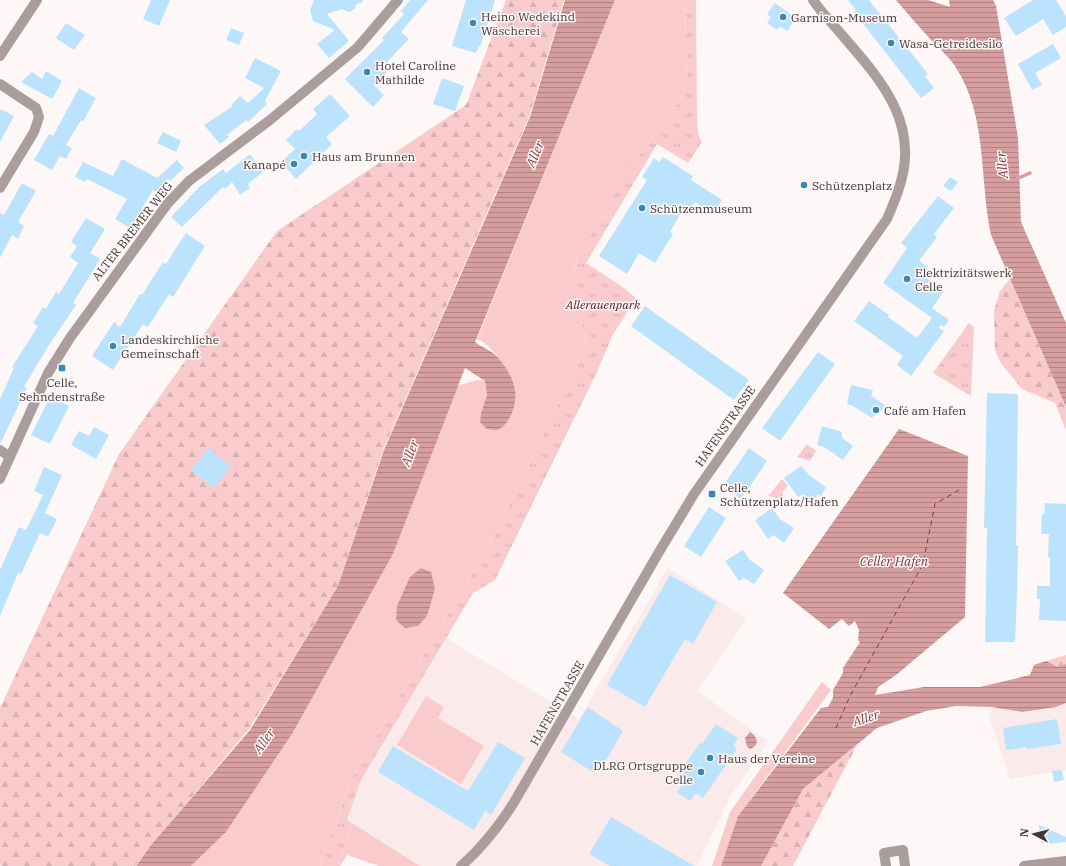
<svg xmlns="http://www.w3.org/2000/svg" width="1066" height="866" font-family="'IBM Plex Serif',serif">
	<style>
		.built { fill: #faeaea }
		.grass { fill: #facbcd }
		.forest { fill: url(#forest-firs) }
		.park { fill: url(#park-tufts) }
		.water { fill: url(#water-rules) }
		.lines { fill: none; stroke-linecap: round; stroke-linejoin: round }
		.stream { stroke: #d79ea0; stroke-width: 3.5 }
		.ferry { stroke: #803940; stroke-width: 1; stroke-dasharray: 5 4; stroke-linecap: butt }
		.building { fill: #bce3fd }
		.minor { stroke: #ab9d9e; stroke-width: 10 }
		.tertiary { stroke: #ab9d9e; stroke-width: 10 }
		.poi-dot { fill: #3588b8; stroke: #fef7f7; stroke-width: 1.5 }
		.labels { text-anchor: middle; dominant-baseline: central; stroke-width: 3; stroke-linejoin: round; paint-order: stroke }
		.poi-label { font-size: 12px; fill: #433737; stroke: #fef7f7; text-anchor: start }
		.street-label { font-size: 12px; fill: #433737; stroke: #fef7f7 }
		.park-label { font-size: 12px; font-style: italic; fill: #58141f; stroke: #fef7f7 }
		.water-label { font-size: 13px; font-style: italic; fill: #803940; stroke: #fef7f7 }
	</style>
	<defs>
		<pattern id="forest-firs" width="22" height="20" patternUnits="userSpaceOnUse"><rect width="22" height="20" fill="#facbcd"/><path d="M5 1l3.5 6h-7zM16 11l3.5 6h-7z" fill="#d8afb1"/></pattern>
		<pattern id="park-tufts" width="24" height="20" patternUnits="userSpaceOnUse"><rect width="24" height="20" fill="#facbcd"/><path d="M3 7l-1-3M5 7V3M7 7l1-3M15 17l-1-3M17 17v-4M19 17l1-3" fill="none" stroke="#d8afb1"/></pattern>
		<pattern id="water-rules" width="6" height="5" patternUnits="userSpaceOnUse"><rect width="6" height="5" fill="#d79ea0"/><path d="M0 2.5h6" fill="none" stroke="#b08283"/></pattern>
	</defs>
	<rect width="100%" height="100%" fill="#fef7f7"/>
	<g class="built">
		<polygon points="668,568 746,619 697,691 768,741 730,797 697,866 420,866 347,820 361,780 446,638 579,719"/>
		<polygon points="1066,703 1066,770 1010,779 989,717 992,707 1022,712 1056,707"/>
	</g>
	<g class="grass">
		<path d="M615,0H685L687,85L683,96L633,163L577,258L573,277L586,341L583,352L496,532L352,777L320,866H191L226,832L292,734L393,554L457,386L477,380L485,381L487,395L481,413L510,376C502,362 492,345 477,339Z"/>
		<polygon points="822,682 831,690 738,816 721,866 712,866 730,812"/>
		<polygon points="426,696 444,707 438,718 484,746 461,784 397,745"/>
		<polygon points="352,823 420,866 379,866 347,855 340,866 338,866"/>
	</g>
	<g class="forest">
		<polygon points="506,0 564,0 529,117 383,450 338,586 249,729 151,845 135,866 2,866 0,865 0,708 119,454 277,231 466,105"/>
		<polygon points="1010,279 1066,407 1066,431 1055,403 1022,389 1000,362 995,350 994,311 1000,291"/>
		<polygon points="1066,655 1066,664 1058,667 1046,661"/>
		<polygon points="857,745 793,866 761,866 803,789"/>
	</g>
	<g class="park">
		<polygon points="685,0 696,0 697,124 699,137 702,142 688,163 657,144 586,263 624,288 636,298 612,336 597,372 495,580 473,593 361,780 347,820 352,823 338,866 320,866 352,777 496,532 583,352 586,341 573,277 577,258 633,163 683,96 687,85"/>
		<polygon points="969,323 974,327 971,396 933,373"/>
		<polygon points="807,444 816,451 810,461 797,457"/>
		<polygon points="782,479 788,485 782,493 783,495 779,499 768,496"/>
	</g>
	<g class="water">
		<path d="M565,0H615L475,342C483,348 495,352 500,360C507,369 514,380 515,391C517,403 510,427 496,430C493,430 489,429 487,429L480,422L481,413L487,395L485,381L465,368L393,554L292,734L226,832L191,866H136L151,845L250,730L338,586L384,450L530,117Z"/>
		<path d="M896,0H928L950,7L949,0H993L996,6L1018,138L1021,222L1066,323V407L991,235C979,178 988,116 955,66C949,57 940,49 932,41C920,28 908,14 896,0Z"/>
		<polygon points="899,429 968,456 965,617 896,675 878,687 875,695 924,687 980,687 1030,675 1034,665 1046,661 1058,667 1066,664 1066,703 1056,707 1022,712 992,707 956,706 926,711 877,728 803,789 761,866 721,866 738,816 821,708 828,707 833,698 833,690 843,673 843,668 860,642 858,640 859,630 855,621 849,626 842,619 829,629 783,593"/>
		<polygon points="421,568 431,572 435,589 427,616 418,626 405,628 396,620 397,606 410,577"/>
		<polygon points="750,732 754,735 757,741 756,745 751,749 747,747 745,738"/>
	</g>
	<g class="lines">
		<polyline class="stream" points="1014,180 1030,173"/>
		<polyline class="ferry" points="836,728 850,696 923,564 935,504 959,490"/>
	</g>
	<g class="building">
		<polygon points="151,0 170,0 159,26 143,19"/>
		<polygon points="314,0 363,0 363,2 356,4 355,9 349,12 342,9 327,14 349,41 329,58 317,44 335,30 313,21 310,10"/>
		<polygon points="410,0 428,0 401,32 409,39 387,62 392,67 374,85 384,95 373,107 345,79 384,40 382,38 404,14 401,11"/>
		<polygon points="466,0 495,0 480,47 479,46 476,53 452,46"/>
		<polygon points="848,0 869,0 928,74 925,76 934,88 921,98 854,12 856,10"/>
		<polygon points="1033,0 1056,0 1066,16 1066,27 1053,35 1043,19 1016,36 1004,18"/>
		<polygon points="775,3 796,18 787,31 780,26 777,30 767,23 771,17 767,14"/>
		<polygon points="66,23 85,35 74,50 56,38"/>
		<polygon points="231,28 244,33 239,45 226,40"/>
		<polygon points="1053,44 1061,58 1035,73 1042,85 1032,90 1018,64"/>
		<polygon points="255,58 281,71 265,101 267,104 248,122 246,120 227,135 229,137 220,144 204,125 233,106 231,105 240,96 248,103 264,88 245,78"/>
		<polygon points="46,71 62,81 52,99 21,82 32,72 42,79"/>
		<polygon points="442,78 464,86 455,111 433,104"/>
		<polygon points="79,88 96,98 83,122 81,120 66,145 72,148 66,159 60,156 52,170 34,160 49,134 53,136"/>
		<polygon points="330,94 350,116 326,137 332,144 296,179 281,162 295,149 286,140 297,129 299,131 317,114 313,109"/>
		<polygon points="0,109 14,116 0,142"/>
		<polygon points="163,132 181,141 176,152 157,143"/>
		<polygon points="250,154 263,172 248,184 250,188 240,195 232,182 225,189 223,187 182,227 171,217 199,187 223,169 226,173"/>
		<polygon points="663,157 693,176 691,180 722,200 713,214 695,202 686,216 681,213 670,232 673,234 655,263 639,253 627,274 599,256 647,180 642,177 654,158 659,162"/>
		<polygon points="122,159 157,178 177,160 184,168 170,181 168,179 159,193 153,190 130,228 115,219 127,199 87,179 85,182 75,177 83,162 113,176"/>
		<polygon points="950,177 958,182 951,191 943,186"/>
		<polygon points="22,183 36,191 18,222 24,226 18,239 12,235 0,258 0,213 4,215"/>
		<polygon points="938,196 954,208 934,234 937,237 919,261 928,267 923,275 944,291 932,308 949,320 944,327 941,325 939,328 944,331 911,376 897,365 903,356 854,321 869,301 889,315 888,317 917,338 932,318 883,283 907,248 901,243"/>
		<polygon points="86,218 105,229 90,253 100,259 73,303 76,305 47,348 24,387 27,388 0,444 0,399 14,368 12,367 38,326 33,323 43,307 46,309 56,292 59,294 78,263 70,257 77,246 71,242"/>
		<polygon points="186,233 205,246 173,297 169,294 148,327 143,324 113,370 92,356 114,322 120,327 140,294 142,295 163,262 166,264"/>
		<polygon points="645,306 749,380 734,400 631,326"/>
		<polygon points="818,352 835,364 780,441 762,428"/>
		<polygon points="851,385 873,390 871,396 885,405 880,413 877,411 872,418 853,406 847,404"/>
		<polygon points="987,393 1018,394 1016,545 1018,545 1017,595 1015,642 985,642 987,528 984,528"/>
		<polygon points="50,397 69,406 50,444 31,435"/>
		<polygon points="822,426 842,432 842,438 853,446 843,460 824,447 817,445"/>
		<polygon points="94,427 109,435 96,459 71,445 79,431 89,436"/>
		<polygon points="208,448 231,466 214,488 191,470"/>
		<polygon points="749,448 767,461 741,499 723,486"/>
		<polygon points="801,466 810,476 826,487 821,496 818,494 813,501 803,494 798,497 784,478"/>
		<polygon points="44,467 62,475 45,513 57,519 48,537 40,533 21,574 18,573 0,616 0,570 19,527 26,530 43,495 34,491"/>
		<polygon points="1045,503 1066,504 1066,621 1039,620 1040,599 1037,599 1037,586 1050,586 1050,557 1048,557 1049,534 1041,534 1042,514 1044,515"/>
		<polygon points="709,507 726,518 701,557 684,546"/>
		<polygon points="772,508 780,519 794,528 784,543 774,535 768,539 755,520"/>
		<polygon points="743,550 750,560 764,570 754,584 744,578 739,581 725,561"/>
		<polygon points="670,575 717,602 693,644 685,639 645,707 607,685"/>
		<polygon points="588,707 623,731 607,759 593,772 561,752"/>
		<polygon points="1057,719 1061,744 1027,749 1027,747 1006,750 1003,728"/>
		<polygon points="716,724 738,738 733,746 737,749 703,798 696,793 690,801 677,792 683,784 675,779 700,743 702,744"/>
		<polygon points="498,742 525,758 491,815 485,811 474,830 378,772 393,746 468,791"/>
		<polygon points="1062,770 1064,780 1054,782 1052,771"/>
		<polygon points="611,817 694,866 610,866 589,854"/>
		<polygon points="1039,825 1066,837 1066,842 1048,844 1047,842 1041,843"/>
	</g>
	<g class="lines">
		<g class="minor">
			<polyline points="0,56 37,0"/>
			<polyline points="0,84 36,108 39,117 34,132 0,188"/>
			<polyline points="0,450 10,457"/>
			<polyline points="886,866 884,853 903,850 905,866"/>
			<polyline points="1024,866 1066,861"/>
		</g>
		<g class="tertiary">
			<polyline points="0,479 48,373 70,338 168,203 189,181 270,120 358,47 398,0"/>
			<path d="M461,866C482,848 498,827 513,804L659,552L694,494L887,219C891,209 896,199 899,188C921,124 881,80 842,35C832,23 821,12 813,0"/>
		</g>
	</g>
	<g class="poi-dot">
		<circle cx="783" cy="17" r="4"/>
		<circle cx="473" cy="23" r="4"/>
		<circle cx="891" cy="43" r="4"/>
		<circle cx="367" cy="72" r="4"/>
		<circle cx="304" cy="156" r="4"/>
		<circle cx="294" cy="164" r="4"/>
		<circle cx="804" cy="185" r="4"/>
		<circle cx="642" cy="208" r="4"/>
		<circle cx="907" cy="279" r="4"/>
		<circle cx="113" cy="346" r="4"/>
		<rect x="58" y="364" width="8" height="8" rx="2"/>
		<circle cx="876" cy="410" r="4"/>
		<rect x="708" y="490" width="8" height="8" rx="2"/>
		<circle cx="710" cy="758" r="4"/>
		<circle cx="701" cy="772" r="4"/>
	</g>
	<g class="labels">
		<g class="poi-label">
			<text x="481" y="16">Heino Wedekind<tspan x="481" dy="14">Wäscherei</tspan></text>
			<text x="791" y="17">Garnison-Museum</text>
			<text x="899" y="43">Wasa-Getreidesilo</text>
			<text x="375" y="65">Hotel Caroline<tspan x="375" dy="14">Mathilde</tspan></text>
			<text x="312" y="156">Haus am Brunnen</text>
			<text x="286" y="164" text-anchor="end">Kanapé</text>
			<text x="812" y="185">Schützenplatz</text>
			<text x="650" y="208">Schützenmuseum</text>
			<text x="915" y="272">Elektrizitätswerk<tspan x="915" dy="14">Celle</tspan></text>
			<text x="121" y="339">Landeskirchliche<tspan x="121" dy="14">Gemeinschaft</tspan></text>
			<text x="62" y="382" text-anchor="middle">Celle,<tspan x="62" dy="14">Sehndenstraße</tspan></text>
			<text x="884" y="410">Café am Hafen</text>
			<text x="720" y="487">Celle,<tspan x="720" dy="14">Schützenplatz/Hafen</tspan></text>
			<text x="718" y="758">Haus der Vereine</text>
			<text x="693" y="765" text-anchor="end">DLRG Ortsgruppe<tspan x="693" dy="14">Celle</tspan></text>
		</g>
		<g class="street-label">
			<text transform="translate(132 231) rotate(-52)">ALTER BREMER WEG</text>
			<text transform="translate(725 426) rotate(-55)">HAFENSTRASSE</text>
			<text transform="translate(557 703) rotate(-60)">HAFENSTRASSE</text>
		</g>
		<g class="park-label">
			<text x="603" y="304">Allerauenpark</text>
		</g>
		<g class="water-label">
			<text transform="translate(535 154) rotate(-67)">Aller</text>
			<text transform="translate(1002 165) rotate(-96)">Aller</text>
			<text transform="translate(410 453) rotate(-68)">Aller</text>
			<text x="894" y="561">Celler Hafen</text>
			<text transform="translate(866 718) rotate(-18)">Aller</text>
			<text transform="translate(264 741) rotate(-55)">Aller</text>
		</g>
	</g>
	<g transform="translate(1034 834) rotate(277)" stroke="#fef7f7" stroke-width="3" paint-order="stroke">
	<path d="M0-3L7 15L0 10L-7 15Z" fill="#433737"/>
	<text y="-6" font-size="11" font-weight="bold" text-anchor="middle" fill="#433737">N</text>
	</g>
</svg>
